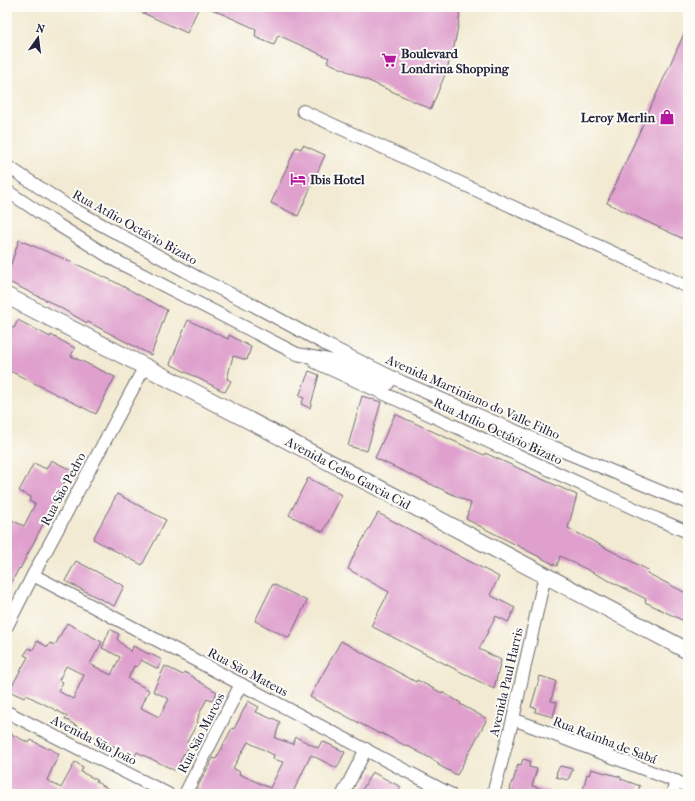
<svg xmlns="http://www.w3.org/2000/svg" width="695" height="801" font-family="'IM FELL French Canon',serif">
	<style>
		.building { fill: #dfa0cd; fill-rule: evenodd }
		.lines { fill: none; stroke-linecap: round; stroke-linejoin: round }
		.minor-casing { stroke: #6b6870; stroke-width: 14 }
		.major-casing { stroke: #6b6870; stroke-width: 18 }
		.minor { stroke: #fff; stroke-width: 12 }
		.major { stroke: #fff; stroke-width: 16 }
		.labels { text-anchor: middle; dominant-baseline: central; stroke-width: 4; stroke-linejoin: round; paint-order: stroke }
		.poi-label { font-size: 13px; font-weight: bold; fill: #22223b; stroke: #fdfcf7; text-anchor: start }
		.street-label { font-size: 13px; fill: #22223b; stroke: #fdfcf7 }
	</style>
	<rect width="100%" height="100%" fill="#fdfcf7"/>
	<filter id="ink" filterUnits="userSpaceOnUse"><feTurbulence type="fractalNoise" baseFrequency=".025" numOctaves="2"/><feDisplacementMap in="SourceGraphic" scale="8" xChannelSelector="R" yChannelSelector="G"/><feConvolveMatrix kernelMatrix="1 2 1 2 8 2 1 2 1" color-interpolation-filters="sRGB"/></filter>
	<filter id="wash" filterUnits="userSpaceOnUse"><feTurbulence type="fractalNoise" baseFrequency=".012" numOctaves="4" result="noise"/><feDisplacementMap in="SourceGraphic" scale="16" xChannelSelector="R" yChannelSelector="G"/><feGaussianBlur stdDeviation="0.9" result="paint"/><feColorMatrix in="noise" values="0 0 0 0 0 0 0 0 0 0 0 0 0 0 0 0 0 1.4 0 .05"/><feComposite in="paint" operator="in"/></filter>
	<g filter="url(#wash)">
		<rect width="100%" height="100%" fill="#f2ead2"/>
		<g id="blocks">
			<g class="building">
				<polygon points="130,7 199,7 187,33"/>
				<polygon points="207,7 460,7 459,21 454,47 446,72 431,109 327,62 329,58 278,35 274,45 255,37 256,29"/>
				<polygon points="688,25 688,241 607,203"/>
				<polygon points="303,145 325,155 298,216 271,203 296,147 301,149"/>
				<polygon points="19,240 67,260 113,281 167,310 151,355 88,322 87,323 52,303 7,281 7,276"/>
				<polygon points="18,320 50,337 51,335 75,348 71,356 115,377 96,414 10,371 7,361 7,325 14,328"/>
				<polygon points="188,320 228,339 229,335 251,347 247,360 233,356 227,379 231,381 225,392 170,364"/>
				<polygon points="309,371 319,375 310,408 301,404 304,398 299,396"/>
				<polygon points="362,396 381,402 367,451 348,446"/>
				<polygon points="395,414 484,455 485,453 577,495 568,528 648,570 647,573 688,594 688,623 645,602 646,599 560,556 557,566 466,519 471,503 375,458"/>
				<polygon points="51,460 71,470 20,569 19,568 7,591 7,518 24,526 35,504 29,501 31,497 19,491 34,463 46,469"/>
				<polygon points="308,478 342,495 323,532 289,515"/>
				<polygon points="117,494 166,520 142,565 93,539"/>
				<polygon points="378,513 499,577 490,595 515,608 508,622 496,616 479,649 501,660 494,689 371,626 389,592 348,569 354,555"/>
				<polygon points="76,561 124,586 114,606 65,581"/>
				<polygon points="273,584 307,601 289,638 255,621"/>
				<path d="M67,623L102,642L90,664L111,675L120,657L102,648L110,629L119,634L117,639L131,652L133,646L149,654V653L162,660L158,669L141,660L137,667L134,666L128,679L149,690L141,708L159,717L169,699L153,691L165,666L183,675L184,672L195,678V679L217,692L212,701L207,699L198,716H199L197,721L198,722L187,742L190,743L185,754L184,753L176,771L137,752L134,758L119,751L120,749L99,739L65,719L67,716L48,706L26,695L24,698L9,691L28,657L24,655L29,648L33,650L37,641L48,647L50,643L55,645ZM66,666L84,675L73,699L58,691L63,682L59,680Z"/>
				<polygon points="341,641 416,682 417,680 442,693 442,692 461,703 460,704 487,719 457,775 438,765 439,763 406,745 406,746 381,733 380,734 310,697"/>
				<polygon points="540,676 556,681 551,701 557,702 553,717 535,712 536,708 531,707"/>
				<path d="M248,701L259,707L256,712L272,719L273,718L280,722L275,738L293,744L296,737L318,748L322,741L345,752L337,768L311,755L292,794H206L198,790V786L213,758L216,759L232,728L234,729ZM248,742L274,755L273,759L283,762L270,788L239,774L240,772L233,768Z"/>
				<polygon points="7,732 29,743 31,740 48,749 49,748 59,754 47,780 61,788 75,762 83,767 81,772 97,780 96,782 118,794 7,794"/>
				<polygon points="523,759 530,761 529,767 537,769 532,786 551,791 551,794 523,794 510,790 512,781 513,782 518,764 521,765"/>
				<polygon points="560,766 573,769 568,780 556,777 557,773 556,773"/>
				<polygon points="591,769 621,777 621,779 640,786 637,794 598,794 583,790 587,774 589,775"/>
				<polygon points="372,772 401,787 397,794 360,794"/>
			</g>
		</g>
	</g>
	<g filter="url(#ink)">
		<use href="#blocks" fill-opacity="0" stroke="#6b6870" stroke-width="1"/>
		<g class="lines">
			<g class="minor-casing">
				<g id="minor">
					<polyline points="303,111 688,287"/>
					<polyline points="7,166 66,205 200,279 253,305 325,344 402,382 534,439 688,503"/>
					<polyline points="7,191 55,223 116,261 297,354 344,363 388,384"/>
					<polyline points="315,362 657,519 688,532"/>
					<polyline points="33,575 450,794"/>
					<polyline points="7,626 33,575 145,366"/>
					<polyline points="7,712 168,794"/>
					<polyline points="513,719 688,786"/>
					<polyline points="185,794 241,684"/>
					<polyline points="343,794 366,749"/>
					<polyline points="493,794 513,719 543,584 546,576"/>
					<polyline points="672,794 676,781"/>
				</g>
			</g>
			<g class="major-casing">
				<path id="major" d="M7,296C235,412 462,531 688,651"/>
			</g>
			<use href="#minor" class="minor"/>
			<use href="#major" class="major"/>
		</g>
	</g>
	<defs>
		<g id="supermarket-bare" transform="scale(1.2)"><path d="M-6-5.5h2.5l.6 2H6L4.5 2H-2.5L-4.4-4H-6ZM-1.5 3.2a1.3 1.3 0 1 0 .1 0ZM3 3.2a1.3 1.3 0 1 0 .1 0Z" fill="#b5179e" stroke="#fdfcf7" stroke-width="2.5" paint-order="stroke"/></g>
		<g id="shop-bare" transform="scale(1.2)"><path d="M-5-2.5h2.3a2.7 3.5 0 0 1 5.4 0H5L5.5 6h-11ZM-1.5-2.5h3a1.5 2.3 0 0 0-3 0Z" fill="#b5179e" stroke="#fdfcf7" stroke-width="2.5" paint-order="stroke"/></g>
		<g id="hotel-bare" transform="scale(1.2)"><path d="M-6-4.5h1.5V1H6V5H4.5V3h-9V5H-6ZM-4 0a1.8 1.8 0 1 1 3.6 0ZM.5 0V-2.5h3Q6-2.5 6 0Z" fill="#b5179e" stroke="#fdfcf7" stroke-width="2.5" paint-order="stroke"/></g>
	</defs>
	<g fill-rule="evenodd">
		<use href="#supermarket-bare" x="389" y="60"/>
		<use href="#shop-bare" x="667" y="117"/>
		<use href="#hotel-bare" x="298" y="179"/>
	</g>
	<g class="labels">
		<g class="poi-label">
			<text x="401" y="53">Boulevard<tspan x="401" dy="15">Londrina Shopping</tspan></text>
			<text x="655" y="117" text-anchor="end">Leroy Merlin</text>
			<text x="310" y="179">Ibis Hotel</text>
		</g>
		<g class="street-label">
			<text transform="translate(135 227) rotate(29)">Rua Atílio Octávio Bizato</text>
			<text transform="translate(473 397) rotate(24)">Avenida Martiniano do Valle Filho</text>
			<text transform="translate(498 431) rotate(25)">Rua Atílio Octávio Bizato</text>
			<text transform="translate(348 473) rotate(28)">Avenida Celso Garcia Cid</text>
			<text transform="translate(63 489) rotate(-62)">Rua São Pedro</text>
			<text transform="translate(248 672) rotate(28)">Rua São Mateus</text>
			<text transform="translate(506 682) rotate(-77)">Avenida Paul Harris</text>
			<text transform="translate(201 733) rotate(-63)">Rua São Marcos</text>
			<text transform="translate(94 740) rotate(27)">Avenida São João</text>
			<text transform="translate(605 740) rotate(21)">Rua Rainha de Sabá</text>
		</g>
	</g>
	<rect width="695" height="801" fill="none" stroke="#fdfcf7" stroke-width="24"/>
	<g transform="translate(38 38) rotate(14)" stroke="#fdfcf7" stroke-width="3" paint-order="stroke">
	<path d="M0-3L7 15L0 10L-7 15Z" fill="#22223b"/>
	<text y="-6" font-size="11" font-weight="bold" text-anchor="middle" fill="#22223b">N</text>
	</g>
</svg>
